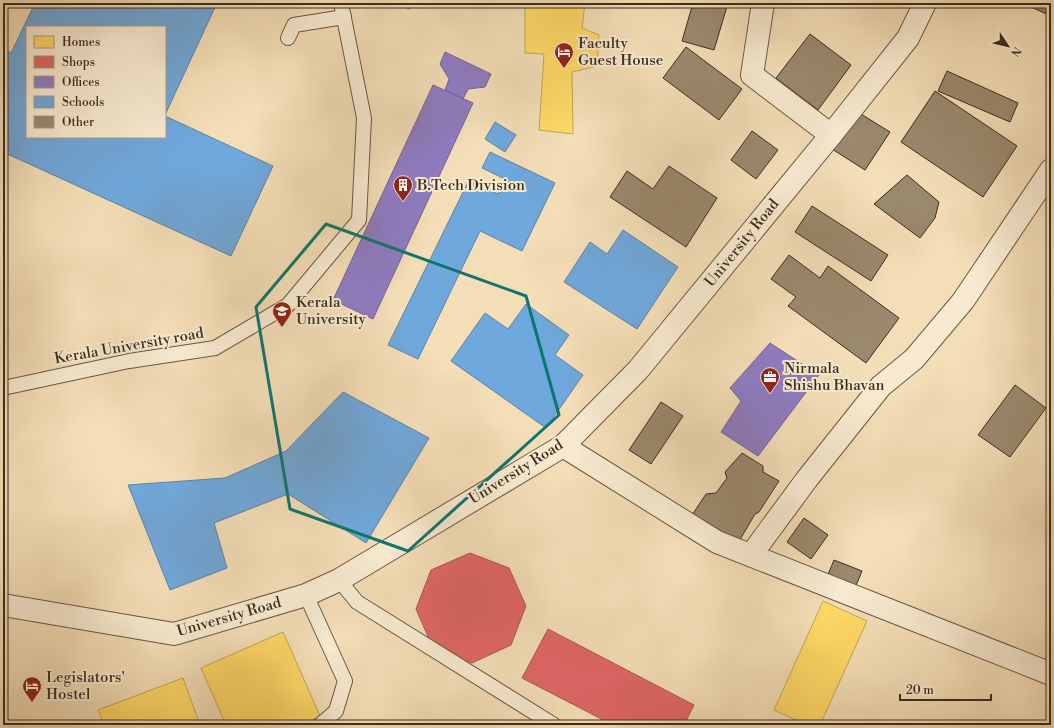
<svg xmlns="http://www.w3.org/2000/svg" width="1054" height="728" font-family="'Libre Bodoni',serif">
	<style>
		.homes { fill: #ffd966; stroke: #c4a550 }
		.shops { fill: #e06666; stroke: #ae5550 }
		.offices { fill: #8e7cc3; stroke: #756492 }
		.schools { fill: #6fa8dc; stroke: #5f83a3 }
		.building { fill: #9b896e; stroke: #3b2d1e }
		.lines { fill: none; stroke-linecap: round; stroke-linejoin: round }
		.service-casing { stroke: #695944; stroke-width: 16 }
		.minor-casing { stroke: #695944; stroke-width: 24 }
		.tertiary-casing { stroke: #695944; stroke-width: 24 }
		.service { stroke: #f8ead0; stroke-width: 14 }
		.minor { stroke: #f8ead0; stroke-width: 22 }
		.tertiary { stroke: #f8ead0; stroke-width: 22 }
		.marked { fill: none; stroke: #0f766e; stroke-width: 3; stroke-linejoin: round }
		.labels { text-anchor: middle; dominant-baseline: central; stroke-width: 4; stroke-linejoin: round; paint-order: stroke }
		.poi-label { font-size: 15px; fill: #3b2d1e; stroke: #f8ead0; text-anchor: start }
		.street-label { font-size: 15px; fill: #3b2d1e; stroke: #f8ead0 }
	</style>
	<rect width="100%" height="100%" fill="#f4deb7"/>
	<filter id="stains"><feTurbulence type="fractalNoise" baseFrequency=".005" numOctaves="4"/><feColorMatrix values="0 0 0 0 .2 0 0 0 0 .09 0 0 0 0 .02 0 0 0 .5 -.17"/></filter>
	<radialGradient id="worn" r=".72"><stop offset=".6" stop-color="#630" stop-opacity="0"/><stop offset="1" stop-color="#630" stop-opacity=".3"/></radialGradient>
	<g class="homes">
		<polygon points="525,3 585,3 582,28 599,35 597,66 572,72 573,134 539,130 544,54 525,53"/>
		<polygon points="823,601 867,621 820,725 807,725 774,710"/>
		<polygon points="283,632 320,716 300,725 226,725 201,668"/>
		<polygon points="183,678 200,725 104,725 98,710"/>
	</g>
	<g class="shops">
		<polygon points="470,553 509,568 526,606 511,645 472,663 433,648 416,609 431,570"/>
		<polygon points="548,629 694,705 684,725 613,725 522,678"/>
	</g>
	<g class="offices">
		<polygon points="445,52 491,74 485,87 468,89 463,99 445,90 449,79 440,64"/>
		<polygon points="433,85 473,103 373,319 333,300"/>
		<polygon points="770,343 819,375 758,456 721,432 741,401 730,388"/>
	</g>
	<g class="schools">
		<polygon points="35,3 217,3 165,115 165,27 27,27 27,137 165,137 165,116 273,166 231,256 3,152 3,49 11,53"/>
		<polygon points="404,3 420,3 408,9"/>
		<polygon points="495,122 516,135 505,152 485,139"/>
		<polygon points="490,152 555,183 522,251 480,231 418,359 388,345 469,180 498,194 505,179 482,168"/>
		<polygon points="623,230 678,267 637,329 564,282 590,242 607,254"/>
		<polygon points="526,304 569,335 555,355 583,375 546,428 451,361 485,313 508,329"/>
		<polygon points="343,392 429,438 366,543 288,494 214,523 227,568 170,590 128,485 225,478 286,451"/>
	</g>
	<g class="building">
		<polygon points="693,3 728,3 714,50 682,41"/>
		<polygon points="1022,3 1051,3 1051,16"/>
		<polygon points="810,34 851,65 818,110 776,78"/>
		<polygon points="686,47 742,89 719,120 663,78"/>
		<polygon points="947,71 1018,103 1010,122 938,91"/>
		<polygon points="935,91 1017,146 983,197 901,142"/>
		<polygon points="856,111 890,132 865,170 832,149"/>
		<polygon points="752,131 778,150 756,179 731,160"/>
		<polygon points="669,166 717,198 686,247 610,197 627,171 653,189"/>
		<polygon points="907,175 939,202 935,218 920,238 874,204"/>
		<polygon points="812,206 888,255 871,281 795,232"/>
		<polygon points="789,255 820,278 828,266 899,318 866,363 788,306 796,297 771,279"/>
		<polygon points="1015,385 1046,408 1010,457 978,435"/>
		<polygon points="661,402 683,416 651,464 629,450"/>
		<polygon points="742,453 763,466 763,472 779,481 759,512 755,514 738,543 690,518 706,494 716,493 727,478 725,472"/>
		<polygon points="804,518 828,535 811,559 787,542"/>
		<polygon points="834,560 862,571 855,588 827,577"/>
	</g>
	<g class="lines">
		<g class="service-casing">
			<g id="service">
				<polyline points="288,38 294,25 344,17"/>
				<polyline points="3,388 129,361 215,348 288,305 359,220 364,118 341,3"/>
				<polyline points="339,580 357,602 554,725"/>
				<polyline points="306,595 345,681 336,711 320,725"/>
			</g>
		</g>
		<g class="minor-casing">
			<g id="minor">
				<polyline points="763,3 752,75 831,135"/>
				<polyline points="563,446 717,542 1051,674"/>
				<polyline points="751,555 807,479 881,386 914,359 963,301 1051,170"/>
			</g>
		</g>
		<g class="tertiary-casing">
			<polyline id="tertiary" points="3,605 174,634 306,595 339,580 563,446 638,370 831,135 908,38 925,3"/>
		</g>
		<use href="#service" class="service"/>
		<use href="#minor" class="minor"/>
		<use href="#tertiary" class="tertiary"/>
	</g>
	<path class="marked" d="M326,224L526,296L559,415L408,551L290,509L256,307Z"/>
	<defs>
		<g id="hotel-pin" transform="scale(1)"><path d="M0 17L-7.5 6A9.5 9.5 0 1 1 7.5 6Z" fill="#8f2418" stroke="#f8ead0"/><path d="M-6-4.5h1.5V1H6V5H4.5V3h-9V5H-6ZM-4 0a1.8 1.8 0 1 1 3.6 0ZM.5 0V-2.5h3Q6-2.5 6 0Z" fill="#fff"/></g>
		<g id="building-pin" transform="scale(1)"><path d="M0 17L-7.5 6A9.5 9.5 0 1 1 7.5 6Z" fill="#8f2418" stroke="#f8ead0"/><path d="M-4-6H4V6H1V3H-1V6H-4ZM-2.5-4.3h1.7v1.8h-1.7ZM.8-4.3h1.7v1.8H.8ZM-2.5-1h1.7V.8h-1.7ZM.8-1h1.7V.8H.8Z" fill="#fff"/></g>
		<g id="university-pin" transform="scale(1)"><path d="M0 17L-7.5 6A9.5 9.5 0 1 1 7.5 6Z" fill="#8f2418" stroke="#f8ead0"/><path d="M0-5L7-2L0 1L-7-2ZM-4 1L0 2.5L4 1V4Q0 6-4 4Z" fill="#fff"/></g>
		<g id="office-pin" transform="scale(1)"><path d="M0 17L-7.5 6A9.5 9.5 0 1 1 7.5 6Z" fill="#8f2418" stroke="#f8ead0"/><path d="M-6-3h4V-5.5h4V-3h4V5H-6ZM-1-4.5V-3h2v-1.5ZM-6 0V1H6V0Z" fill="#fff"/></g>
	</defs>
	<g fill-rule="evenodd">
		<use href="#hotel-pin" x="564" y="52"/>
		<use href="#building-pin" x="403" y="185"/>
		<use href="#university-pin" x="282" y="311"/>
		<use href="#office-pin" x="770" y="377"/>
		<use href="#hotel-pin" x="32" y="686"/>
	</g>
	<g class="labels">
		<g class="poi-label">
			<text x="578" y="43">Faculty<tspan x="578" dy="17">Guest House</tspan></text>
			<text x="417" y="185">B.Tech Division</text>
			<text x="296" y="302">Kerala<tspan x="296" dy="17">University</tspan></text>
			<text x="784" y="368">Nirmala<tspan x="784" dy="17">Shishu Bhavan</tspan></text>
			<text x="46" y="677">Legislators'<tspan x="46" dy="17">Hostel</tspan></text>
		</g>
		<g class="street-label">
			<text transform="translate(742 243) rotate(-51)">University Road</text>
			<text transform="translate(129 346) rotate(-10)">Kerala University road</text>
			<text transform="translate(516 472) rotate(-32)">University Road</text>
			<text transform="translate(229 617) rotate(-16)">University Road</text>
		</g>
	</g>
	<rect width="1054" height="728" fill="none" stroke="#f4deb7" stroke-width="16"/>
	<rect x="4" y="4" width="1046" height="720" fill="none" stroke="#3b2d1e" stroke-width="2"/>
	<rect x="8" y="8" width="1038" height="712" fill="none" stroke="#3b2d1e"/>
	<rect x="26" y="26" width="140" height="112" fill="#f8ead0" stroke="#ac9e89"/>
	<rect x="34" y="36" width="20" height="12" fill="#ffd966" stroke="#ac9e89"/>
	<text x="62" y="46" font-size="12" fill="#3b2d1e">Homes</text>
	<rect x="34" y="56" width="20" height="12" fill="#e06666" stroke="#ac9e89"/>
	<text x="62" y="66" font-size="12" fill="#3b2d1e">Shops</text>
	<rect x="34" y="76" width="20" height="12" fill="#8e7cc3" stroke="#ac9e89"/>
	<text x="62" y="86" font-size="12" fill="#3b2d1e">Offices</text>
	<rect x="34" y="96" width="20" height="12" fill="#6fa8dc" stroke="#ac9e89"/>
	<text x="62" y="106" font-size="12" fill="#3b2d1e">Schools</text>
	<rect x="34" y="116" width="20" height="12" fill="#9b896e" stroke="#ac9e89"/>
	<text x="62" y="126" font-size="12" fill="#3b2d1e">Other</text>
	<g transform="translate(1008 46) rotate(125)" stroke="#f8ead0" stroke-width="3" paint-order="stroke">
	<path d="M0-3L7 15L0 10L-7 15Z" fill="#3b2d1e"/>
	<text y="-6" font-size="11" font-weight="bold" text-anchor="middle" fill="#3b2d1e">N</text>
	</g>
	<path d="M900 694v6h91v-6" fill="none" stroke="#3b2d1e" stroke-width="2"/>
	<text x="906" y="694" font-size="12" fill="#3b2d1e" stroke="#f8ead0" stroke-width="3" paint-order="stroke">20 m</text>
	<rect width="100%" height="100%" filter="url(#stains)"/>
	<rect width="100%" height="100%" fill="url(#worn)"/>
</svg>
